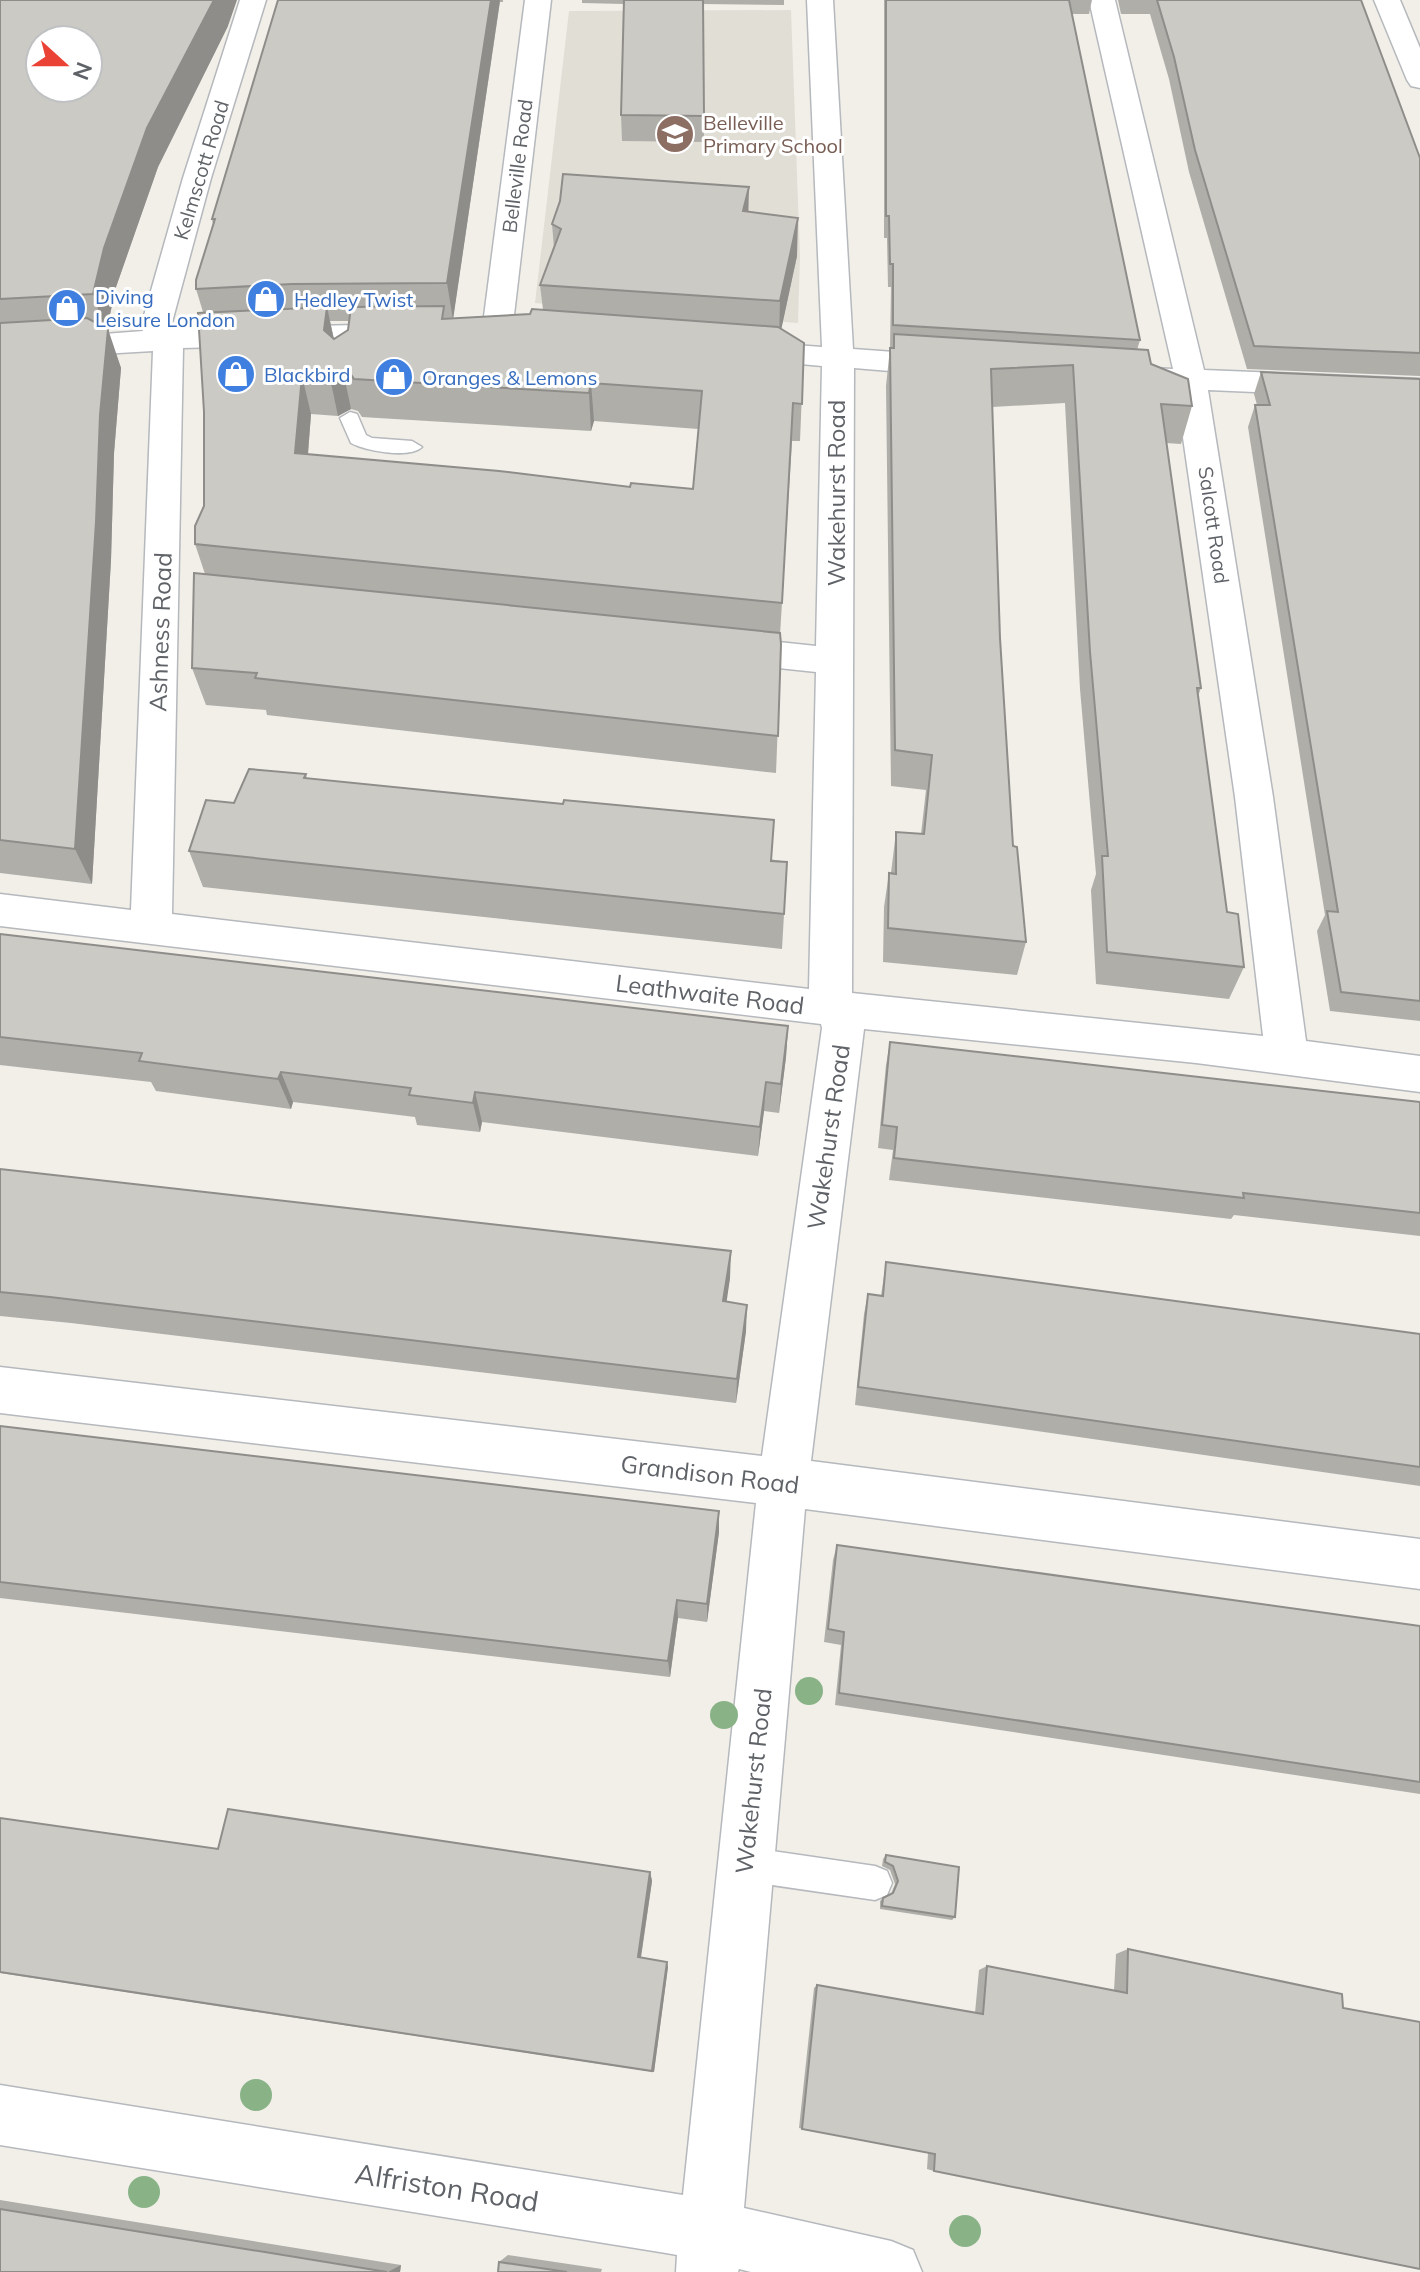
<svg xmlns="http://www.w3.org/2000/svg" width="1420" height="2272" font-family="Mulish,sans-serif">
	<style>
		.education { fill: #e1ded6 }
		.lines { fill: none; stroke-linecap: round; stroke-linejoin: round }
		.service-casing { stroke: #b5b8bc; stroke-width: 3 }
		.minor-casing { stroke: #b5b8bc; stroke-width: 3 }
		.service { fill: #fff; fill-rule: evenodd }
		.minor { fill: #fff; fill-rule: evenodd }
		.tree { fill: #89b387 }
		.wall { fill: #afaea9; fill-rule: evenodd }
		.shaded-wall { fill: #8f8d8a }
		.building { fill: #cccac5; stroke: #8f8d8a; stroke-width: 2; fill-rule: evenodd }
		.labels { text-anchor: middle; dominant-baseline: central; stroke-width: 6; stroke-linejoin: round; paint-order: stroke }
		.far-education-label { font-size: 20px; fill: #785e54; stroke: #fff; text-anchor: start }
		.far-street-label { font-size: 20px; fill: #5f6368; stroke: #fff }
		.far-shop-label { font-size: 20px; fill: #366cbe; stroke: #fff; text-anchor: start }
		.street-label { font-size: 24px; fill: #5f6368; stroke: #fff }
		.near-street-label { font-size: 28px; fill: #5f6368; stroke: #fff }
	</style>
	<rect width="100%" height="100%" fill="#f1efe8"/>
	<polygon class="education" points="791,10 800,256 798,323 535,303 569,11"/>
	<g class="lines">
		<g class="service-casing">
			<g id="service">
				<path d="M350,412L357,414L366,435L372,438L412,441L422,447C410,459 366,451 351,443L340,418Z"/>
				<polygon points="744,1847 875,1866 887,1871 892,1883 887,1895 875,1900 744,1881 732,1876 727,1864 732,1852"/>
			</g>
		</g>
		<g class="minor-casing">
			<g id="minor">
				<polygon points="240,0 266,0 211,178 171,326 173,329 404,324 415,326 419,333 415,340 404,342 183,348 172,914 809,989 816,672 722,662 709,658 704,649 709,640 722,636 816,646 822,366 744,359 733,357 728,350 733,343 744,341 822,347 807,0 833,0 853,349 950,356 961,359 966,366 961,373 950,376 854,368 852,993 1263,1036 1235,797 1176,389 1116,384 1111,377 1116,370 1127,367 1173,369 1089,0 1115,0 1204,370 1420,379 1420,399 1208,390 1273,797 1306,1041 1420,1056 1420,1092 1196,1063 864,1029 811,1461 1420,1539 1420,1589 805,1509 744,2208 891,2241 913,2250 922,2272 751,2272 739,2269 738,2272 676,2272 677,2255 666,2253 0,2145 0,2085 683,2195 756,1503 0,1413 0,1367 762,1456 822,1028 821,1024 0,926 0,894 131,910 153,351 0,360 0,342 143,331 141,326 183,178"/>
				<polygon points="525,0 551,0 512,332 508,339 497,341 486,339 482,332"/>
				<polygon points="1374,0 1400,0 1420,48 1420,88 1411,86 1407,80"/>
			</g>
		</g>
		<use href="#service" class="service"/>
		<use href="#minor" class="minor"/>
	</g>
	<g class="tree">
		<circle cx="809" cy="1691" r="14"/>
		<circle cx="724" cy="1715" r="14"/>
		<circle cx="256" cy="2095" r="16"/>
		<circle cx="144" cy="2192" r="16"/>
		<circle cx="965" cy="2231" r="16"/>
	</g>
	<g class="wall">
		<polygon points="0,0 228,26 158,167 116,287 107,329 121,368 114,453 111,560 92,884 0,873"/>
		<path d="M278,0H503V2H500L453,318L530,314L543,310L540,285L554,248L552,224L748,212L797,256L781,329L804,343L800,441H792L780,635L781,644L776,773L267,715L266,710L206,705L192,668L205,574L195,544L204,506L203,312L196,289L213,225L212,219ZM330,321H349L348,330L334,339ZM351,409L358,411L362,417L591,431L594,421L698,429L693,489L630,487L308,454L311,414L338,416Z"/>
		<polygon points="582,0 784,0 784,5 703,4 704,142 622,141 621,115 624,4 582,3"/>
		<polygon points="884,0 1092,0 1089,14 1072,14 1140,340 1137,350 1192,406 1181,444 1166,443 1201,688 1198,696 1227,912 1244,967 1229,999 1096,984 1091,890 1096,874 1080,689 1065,403 992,407 1000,638 1013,846 1026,942 1017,975 883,962 884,907 889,873 891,873 896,832 921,834 926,790 891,786 886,386 890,348 891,287 888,287 887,238 884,238"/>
		<polygon points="1118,0 1361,0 1420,158 1420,376 1247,369 1189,172 1169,79 1150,14 1121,14"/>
		<polygon points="1261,372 1420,379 1420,1021 1330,1011 1317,931 1325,915 1248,427 1255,405 1257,405 1254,394"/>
		<polygon points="306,774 307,779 787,862 782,949 203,887 189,851 234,803"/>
		<polygon points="0,934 788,1026 786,1057 779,1113 764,1111 758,1156 482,1122 480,1132 417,1125 415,1117 293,1102 291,1109 156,1091 151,1082 0,1065"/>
		<polygon points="890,1042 1420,1102 1420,1236 1234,1215 1231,1219 889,1180 893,1150 878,1148 886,1065"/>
		<polygon points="0,1169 730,1278 726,1301 746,1331 736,1403 71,1323 0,1316"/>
		<polygon points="886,1262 1420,1334 1420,1486 855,1405 864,1314 868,1294 881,1296"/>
		<polygon points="0,1426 719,1532 707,1622 678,1618 670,1677 0,1598"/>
		<polygon points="837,1545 1420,1626 1420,1794 835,1705 841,1645 824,1642 833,1560"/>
		<polygon points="0,1818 218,1849 650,1872 652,1881 641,1958 668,1967 654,2072 0,1973"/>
		<polygon points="886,1855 955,1917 952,1920 880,1909 880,1901 883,1898 891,1894 895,1884 890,1870 882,1866 883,1859"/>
		<polygon points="1128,1949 1342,1994 934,2171 927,2169 928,2153 799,2128 814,1988 817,1985 975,2013 979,1970 987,1966 1114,1991 1116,1954"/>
		<polygon points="0,2200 401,2265 400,2272 0,2272"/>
		<polygon points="508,2255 602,2269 601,2272 498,2272 499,2262"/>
	</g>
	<g class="shaded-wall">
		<polygon points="214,0 237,0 228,26 158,167 116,287 106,332 93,294 104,248 147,128"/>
		<polygon points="491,0 500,0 453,320 447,283"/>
		<polygon points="749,187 748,226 743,211"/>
		<polygon points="798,218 797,256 779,340 780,301"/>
		<polygon points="327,307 335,345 324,330"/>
		<polygon points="108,329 121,368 114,453 111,560 92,884 75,849 100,415"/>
		<polygon points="343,371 351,409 338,416 330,378"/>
		<polygon points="302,376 311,414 305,491 295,453"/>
		<polygon points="591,383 594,421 591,431 589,393"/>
		<polygon points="788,1026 786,1057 779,1113 781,1084"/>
		<polygon points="281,1072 293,1102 291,1109 278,1079"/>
		<polygon points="766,1082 764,1111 758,1156 760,1127"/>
		<polygon points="475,1092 482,1122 480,1132 473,1103"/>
		<polygon points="731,1251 730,1278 723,1327 723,1301"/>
		<polygon points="747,1305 746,1331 736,1403 737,1379"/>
		<polygon points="719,1511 719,1532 707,1622 707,1604"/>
		<polygon points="677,1600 678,1618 670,1677 668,1661"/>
		<polygon points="650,1872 652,1881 640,1962 638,1957"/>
		<polygon points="667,1962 668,1967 654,2072 652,2071"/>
		<polygon points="401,2265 400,2272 388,2272"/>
	</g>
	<g class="building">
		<path d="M0,0H214L147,128L104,248L93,294L0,299ZM40,40H88V88H40Z"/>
		<polygon points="278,0 491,0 447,283 292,284 196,289 196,280 215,219 212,219"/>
		<polygon points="624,0 703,0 704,116 621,115"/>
		<polygon points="886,0 1069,0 1140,340 893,325 893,264 890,264 889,216 886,216"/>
		<polygon points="1157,0 1361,0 1420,158 1420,353 1254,346 1195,150 1174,57"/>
		<polygon points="563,174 749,187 743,211 798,218 780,301 540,285 561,229 552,224 560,201"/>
		<path d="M444,306L442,319L530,314L532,309L778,327L804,343L802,404L793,403L782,603L195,544V526L204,506V412L198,313L327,307L324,330L334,339L348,330L351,307ZM343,371L350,373L354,379L589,393L591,383L702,391L693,489L631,483L630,487L499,471L295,453L302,376L330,378Z"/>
		<polygon points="87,318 108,329 100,415 96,522 75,849 0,840 0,323"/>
		<polygon points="894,334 1148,350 1151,364 1188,379 1192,406 1161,404 1201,688 1197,688 1227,912 1238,914 1244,967 1107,952 1102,856 1108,856 1090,652 1073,365 991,369 1000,638 1013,846 1017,847 1026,942 888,928 889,873 896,874 896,832 924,834 932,755 895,750 890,348 894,348"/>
		<polygon points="1261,372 1420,379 1420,1001 1341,992 1327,911 1338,912 1255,405 1270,405"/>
		<polygon points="194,573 780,633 781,644 778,736 255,678 257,673 192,668"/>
		<polygon points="249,769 306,774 304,778 563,804 564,800 774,820 771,861 787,862 784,914 189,851 206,800 234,803"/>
		<polygon points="0,934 788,1026 781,1084 766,1082 760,1127 475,1092 473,1103 409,1095 411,1088 281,1072 278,1079 139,1061 142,1053 0,1037"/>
		<polygon points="890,1042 1420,1102 1420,1213 1243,1193 1244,1198 894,1158 897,1127 882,1125"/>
		<polygon points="0,1169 731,1251 723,1301 747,1305 737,1379 50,1297 0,1292"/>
		<polygon points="886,1262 1420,1334 1420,1467 858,1387 868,1294 883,1296"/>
		<polygon points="0,1426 719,1511 707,1604 677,1600 668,1661 0,1582"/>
		<polygon points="837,1545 1420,1626 1420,1782 839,1693 844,1632 828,1629"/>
		<polygon points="228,1809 650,1872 638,1957 667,1962 652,2071 0,1972 0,1818 218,1849"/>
		<polygon points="886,1855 959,1867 955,1917 882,1906 883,1898 893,1893 898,1881 893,1866 885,1862"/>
		<polygon points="1128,1949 1342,1994 1343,2008 1420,2022 1420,2269 934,2171 935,2154 802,2129 817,1985 983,2014 987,1966 1127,1993"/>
		<polygon points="0,2209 387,2272 0,2272"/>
		<polygon points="499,2262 567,2272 498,2272"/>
	</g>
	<defs>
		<g id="school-disc" transform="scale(2)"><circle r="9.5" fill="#8d6e63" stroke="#fff"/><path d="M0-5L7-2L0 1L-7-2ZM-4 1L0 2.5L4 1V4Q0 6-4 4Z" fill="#fff"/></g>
		<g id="shop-disc" transform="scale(2)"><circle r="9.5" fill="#3f7fe0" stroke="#fff"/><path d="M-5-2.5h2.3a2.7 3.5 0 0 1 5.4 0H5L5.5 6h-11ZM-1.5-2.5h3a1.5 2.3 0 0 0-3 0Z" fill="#fff"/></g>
	</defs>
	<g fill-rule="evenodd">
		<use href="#school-disc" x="675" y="134"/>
		<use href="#shop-disc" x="266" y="299"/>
		<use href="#shop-disc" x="67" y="308"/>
		<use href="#shop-disc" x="236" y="374"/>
		<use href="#shop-disc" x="394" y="377"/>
	</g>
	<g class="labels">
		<g class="far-education-label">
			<text x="703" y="122">Belleville<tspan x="703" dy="23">Primary School</tspan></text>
		</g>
		<g class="far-street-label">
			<text transform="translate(517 166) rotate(-83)">Belleville Road</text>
			<text transform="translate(201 170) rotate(-73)">Kelmscott Road</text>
			<text transform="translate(1214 525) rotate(82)">Salcott Road</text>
		</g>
		<g class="far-shop-label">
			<text x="95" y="296">Diving<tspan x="95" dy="23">Leisure London</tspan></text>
			<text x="294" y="299">Hedley Twist</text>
			<text x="264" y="374">Blackbird</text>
			<text x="422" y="377">Oranges &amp; Lemons</text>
		</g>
		<g class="street-label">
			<text transform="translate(836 493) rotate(-90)">Wakehurst Road</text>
			<text transform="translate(160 632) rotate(-88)">Ashness Road</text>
			<text transform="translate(710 994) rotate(7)">Leathwaite Road</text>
			<text transform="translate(828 1137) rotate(-82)">Wakehurst Road</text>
			<text transform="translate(710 1474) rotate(7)">Grandison Road</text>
			<text transform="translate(753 1781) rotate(-84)">Wakehurst Road</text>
		</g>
		<g class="near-street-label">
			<text transform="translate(447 2187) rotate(9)">Alfriston Road</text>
		</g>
	</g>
	<g transform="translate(64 64) rotate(111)"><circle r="38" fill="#ffffff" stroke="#bfc1c3" stroke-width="2"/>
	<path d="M0-6L14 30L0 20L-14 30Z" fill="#ea4335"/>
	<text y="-12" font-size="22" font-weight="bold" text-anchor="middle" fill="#5f6368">N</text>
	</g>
</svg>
